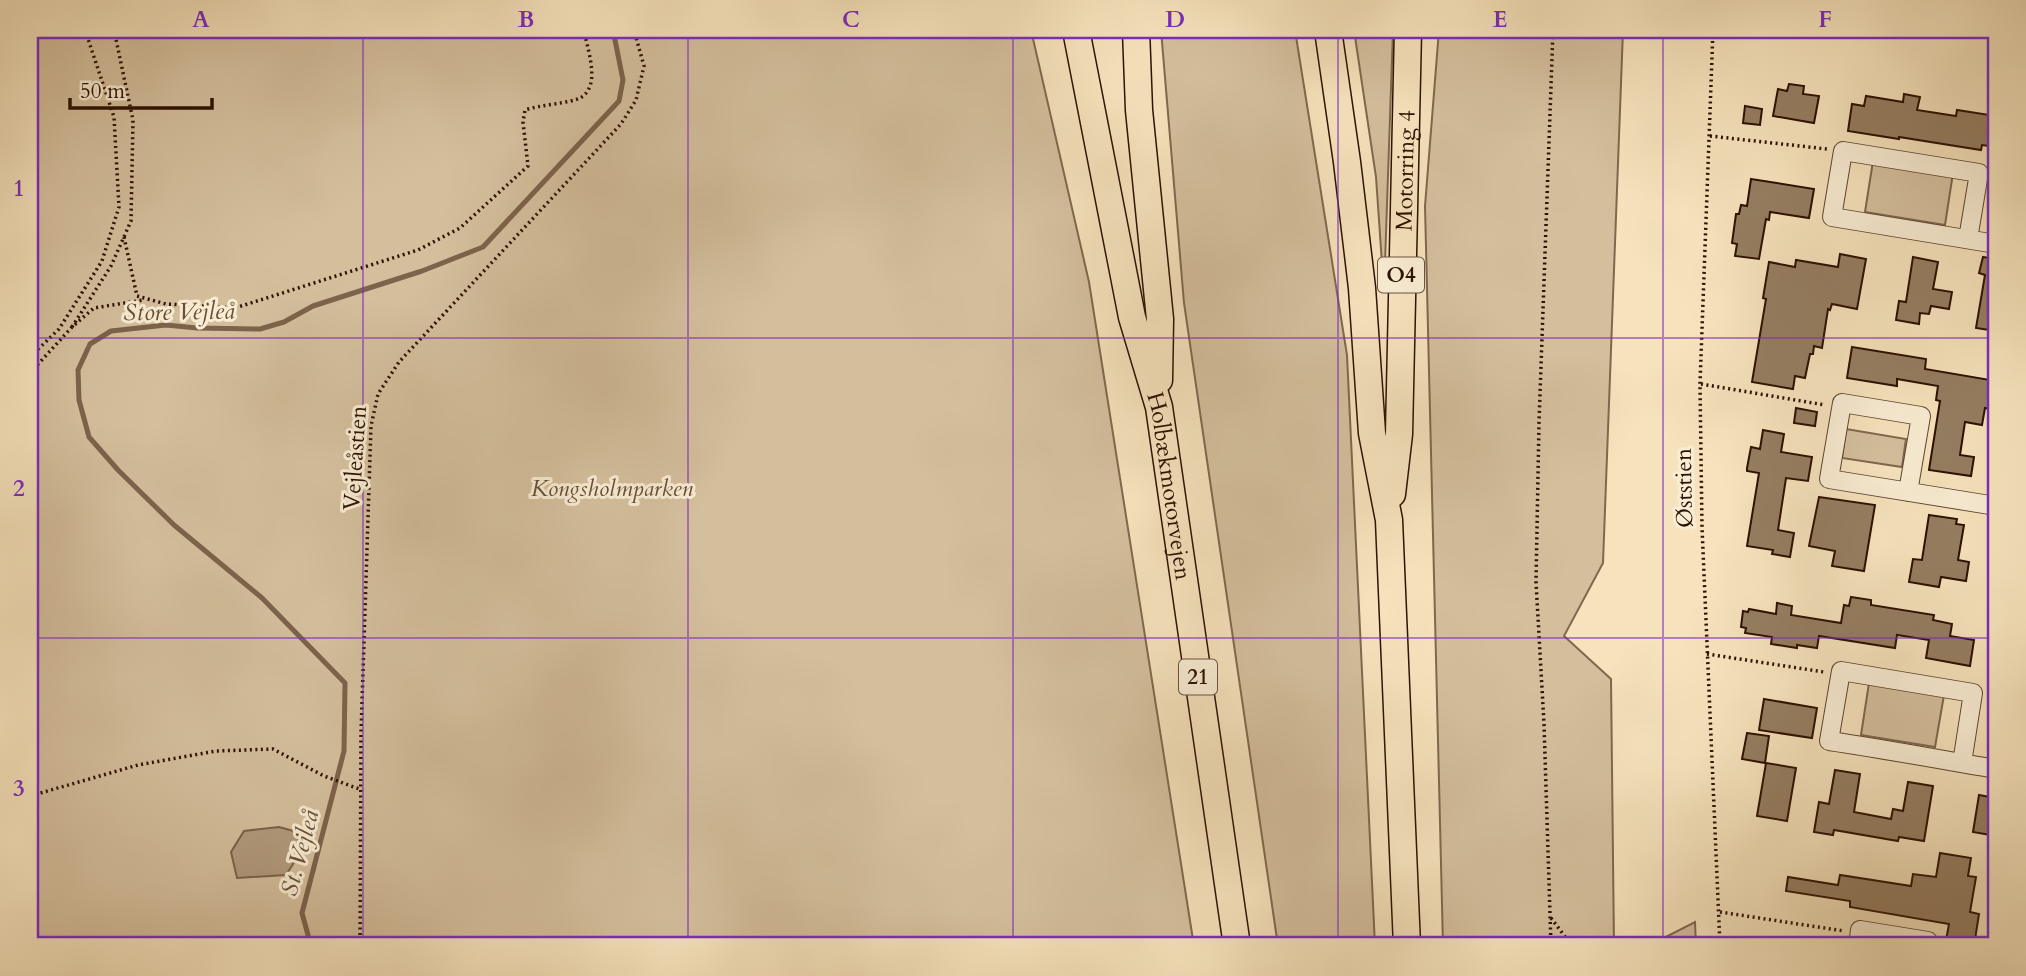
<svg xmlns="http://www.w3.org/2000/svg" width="2026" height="976" font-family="Cardo,serif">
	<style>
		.green { fill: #d4bf9d; stroke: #80684e; stroke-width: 2 }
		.water { fill: #b19b7d; stroke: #7c634b; stroke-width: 2 }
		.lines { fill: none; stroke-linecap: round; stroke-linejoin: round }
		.stream { stroke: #7c634b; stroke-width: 5 }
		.building { fill: #957e62; stroke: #2c1000; stroke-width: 2 }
		.minor-casing { stroke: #5e452f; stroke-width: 20 }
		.highway-casing { stroke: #2c1000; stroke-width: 29 }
		.path { stroke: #2c1000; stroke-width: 3.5; stroke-dasharray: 2 3.5; stroke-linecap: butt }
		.minor { stroke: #f9edd4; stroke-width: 18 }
		.highway { stroke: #f6e3bd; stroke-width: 26 }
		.grid { fill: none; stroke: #7b2cbf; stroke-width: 2; stroke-opacity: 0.55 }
		.labels { text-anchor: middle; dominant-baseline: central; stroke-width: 6; stroke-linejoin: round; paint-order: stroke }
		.shield { fill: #f9edd4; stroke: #6a5240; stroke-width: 2 }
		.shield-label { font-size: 21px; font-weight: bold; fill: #2c1000 }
		.street-label { font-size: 23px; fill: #2c1000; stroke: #f9edd4 }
		.park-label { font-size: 23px; font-style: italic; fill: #674d37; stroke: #f9edd4 }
		.water-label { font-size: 24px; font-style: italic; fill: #684f38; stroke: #f9edd4 }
		.neatline { fill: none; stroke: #7b2cbf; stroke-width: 2.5 }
		.grid-label { font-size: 23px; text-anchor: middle; font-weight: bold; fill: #7b2cbf }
	</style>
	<rect width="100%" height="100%" fill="#f6e3bd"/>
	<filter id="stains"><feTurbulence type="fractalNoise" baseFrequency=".00286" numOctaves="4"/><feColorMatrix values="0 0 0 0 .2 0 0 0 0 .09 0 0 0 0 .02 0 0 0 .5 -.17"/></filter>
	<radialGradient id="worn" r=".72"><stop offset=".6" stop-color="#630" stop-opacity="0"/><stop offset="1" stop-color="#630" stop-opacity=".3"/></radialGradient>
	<g class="green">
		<polygon points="30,30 1031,30 1089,282 1194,946 30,946"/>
		<polygon points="1161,30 1295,30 1347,355 1375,946 1278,946 1184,303"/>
		<polygon points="1354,30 1393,30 1384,292 1376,177"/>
		<polygon points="1439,30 1623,30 1603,563 1564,636 1611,679 1614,946 1443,946 1425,206"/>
		<polygon points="1873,161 1953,173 1945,225 1865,212"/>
		<polygon points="1846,429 1906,439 1902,467 1842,458"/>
		<polygon points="1869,683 1944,695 1935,747 1861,735"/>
		<polygon points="1695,922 1696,946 1648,946"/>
	</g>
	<polygon class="water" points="279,827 301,833 297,858 286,875 237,878 231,852 244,831"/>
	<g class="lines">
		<polyline class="stream" points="311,946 302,913 344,751 345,683 262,598 174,525 118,470 89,437 79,400 78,370 90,344 111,331 166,325 197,328 260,329 284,322 313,306 422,271 483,247 619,101 623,80 613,30"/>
	</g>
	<g class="building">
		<polygon points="1789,84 1804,86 1803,94 1819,96 1814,123 1773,116 1778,89 1787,91"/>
		<polygon points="1904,94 1920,97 1917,110 1956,116 1957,110 1996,116 1996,147 1982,145 1981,150 1899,137 1899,139 1848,131 1852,104 1864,106 1866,96 1903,102"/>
		<polygon points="1745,106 1762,109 1760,125 1743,123"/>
		<polygon points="1751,179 1814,189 1809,218 1770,212 1769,220 1766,219 1759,259 1735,256 1737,244 1732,243 1736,214 1739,214 1741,205 1747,206"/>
		<polygon points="1840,254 1866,259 1857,309 1832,304 1830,310 1828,309 1822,348 1814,346 1813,354 1810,354 1805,378 1795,376 1793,389 1752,382 1766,299 1763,298 1769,262 1795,267 1796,260 1838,267"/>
		<polygon points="1913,257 1938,262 1933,289 1952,292 1949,309 1931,306 1929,314 1920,313 1919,324 1896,320 1899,301 1906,302"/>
		<polygon points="1983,257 1996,259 1996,331 1976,328 1985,275 1979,273"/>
		<polygon points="1852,347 1926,359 1925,369 1996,381 1996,410 1985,408 1982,425 1965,422 1960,455 1974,457 1971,476 1929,470 1940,401 1936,400 1938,386 1897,379 1897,386 1847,378"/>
		<polygon points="1796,408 1817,412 1815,426 1794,423"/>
		<polygon points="1763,430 1784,434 1781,452 1812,457 1808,481 1786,478 1778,530 1794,533 1790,557 1772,554 1773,550 1747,546 1759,473 1747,471 1747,468 1751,447 1760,449"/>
		<polygon points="1819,497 1875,505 1864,571 1832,566 1835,551 1809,546"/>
		<polygon points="1929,515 1957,519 1956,524 1964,525 1958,560 1969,562 1966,581 1941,577 1939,587 1909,582 1913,559 1922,560"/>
		<polygon points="1851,597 1871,600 1871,605 1934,615 1933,620 1952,624 1950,636 1974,640 1970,666 1926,658 1929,640 1897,635 1895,648 1819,636 1817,648 1797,645 1797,648 1771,644 1772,637 1745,633 1746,628 1741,627 1743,611 1748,612 1749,609 1776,614 1777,603 1792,606 1791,615 1841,623 1844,605 1849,606"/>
		<polygon points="1764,699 1817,708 1812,738 1759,730"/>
		<polygon points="1747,733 1769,736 1765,763 1742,759"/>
		<polygon points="1766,763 1796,768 1787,821 1757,816"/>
		<polygon points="1835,770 1860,774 1854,812 1891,819 1893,809 1903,811 1908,782 1933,786 1924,841 1899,837 1898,841 1834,830 1833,835 1814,832 1819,802 1829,804"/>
		<polygon points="1979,795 1996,798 1996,836 1973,832"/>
		<polygon points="1940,853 1971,858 1968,876 1976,877 1970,912 1979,914 1974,946 1945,946 1949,924 1850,907 1850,901 1786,891 1788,877 1838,885 1840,875 1911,886 1913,874 1936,877"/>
	</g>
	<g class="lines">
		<g class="minor-casing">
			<g id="minor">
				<polyline points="1968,239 1979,173 1843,151 1832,217 1996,244"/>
				<path d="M1908,492L1921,416L1842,403L1829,479C1885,488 1941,497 1996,506"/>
				<path d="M1962,763L1973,693L1841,671L1829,741C1885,749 1941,760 1996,769"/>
				<polyline points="1858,946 1860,930 1928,941 1927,946"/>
			</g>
		</g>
		<g class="highway-casing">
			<g id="highway">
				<path id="s1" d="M1076,30L1132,317L1159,407L1237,946"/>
				<polyline points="1136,30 1139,110 1160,319 1159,380"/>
				<polyline points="1328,30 1347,162 1362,288 1372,433 1389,520 1407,946"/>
				<path id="s2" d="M1392,494L1399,434L1408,30"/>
			</g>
		</g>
		<g class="path">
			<polyline points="1713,30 1700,384 1702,527 1720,946"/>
			<polyline points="1710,136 1827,149"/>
			<path d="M124,237L137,296L166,304L235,308L418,250L460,228L528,166L523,122L525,110C539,105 570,103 580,98C602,86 587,49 584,30"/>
			<polyline points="72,327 111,266 131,221 133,120 114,30"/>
			<polyline points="30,357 59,329 102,261 119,207 114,117 85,30"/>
			<polyline points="30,373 72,327 94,308 143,300"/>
			<polyline points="1701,384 1825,405"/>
			<polyline points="1707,654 1824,672"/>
			<polyline points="30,796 138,765 216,751 273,749 324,776 362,790"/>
			<polyline points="1720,912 1844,931"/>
			<polyline points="1551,918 1572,946"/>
			<polyline points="360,946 361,734 371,426 378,394 399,362 621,124 636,100 644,66 634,30"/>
			<polyline points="1551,946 1544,724 1536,582 1539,422 1553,30"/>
		</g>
		<use href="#minor" class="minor"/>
		<use href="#highway" class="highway"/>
	</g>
	<path class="grid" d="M363,30V946M688,30V946M1013,30V946M1338,30V946M1663,30V946M30,338H1996M30,638H1996"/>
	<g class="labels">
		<g class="shield">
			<rect x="1378" y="257.5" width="46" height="35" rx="5"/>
			<rect x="1179" y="659.5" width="38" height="35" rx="5"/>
		</g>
		<g class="shield-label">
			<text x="1401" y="275">O4</text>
			<text x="1198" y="677">21</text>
		</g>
		<g class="street-label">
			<text stroke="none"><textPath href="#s2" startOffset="324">Motorring 4</textPath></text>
			<text transform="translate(355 458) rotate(-86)">Vejleåstien</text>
			<text stroke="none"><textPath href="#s1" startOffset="466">Holbækmotorvejen</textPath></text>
			<text transform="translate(1684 488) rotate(-91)">Øststien</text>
		</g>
		<g class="park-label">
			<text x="612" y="488">Kongsholmparken</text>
		</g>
		<g class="water-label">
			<text transform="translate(179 312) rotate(-1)">Store Vejleå</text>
			<text transform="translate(300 853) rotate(-75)">St. Vejleå</text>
		</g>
	</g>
	<rect width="2026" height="976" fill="none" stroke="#f6e3bd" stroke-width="77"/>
	<path d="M70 98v10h142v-10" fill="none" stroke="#2c1000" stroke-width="3.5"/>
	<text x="80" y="98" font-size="21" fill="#2c1000" stroke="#f9edd4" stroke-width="5" paint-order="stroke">50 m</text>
	<rect x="38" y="38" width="1950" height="899" class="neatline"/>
	<g class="grid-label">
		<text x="201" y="27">A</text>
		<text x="526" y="27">B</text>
		<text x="851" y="27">C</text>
		<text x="1175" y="27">D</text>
		<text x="1500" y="27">E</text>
		<text x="1825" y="27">F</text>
		<text x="19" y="196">1</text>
		<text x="19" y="496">2</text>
		<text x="19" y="796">3</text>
	</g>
	<rect width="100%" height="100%" filter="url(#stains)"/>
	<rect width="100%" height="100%" fill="url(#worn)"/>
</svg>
